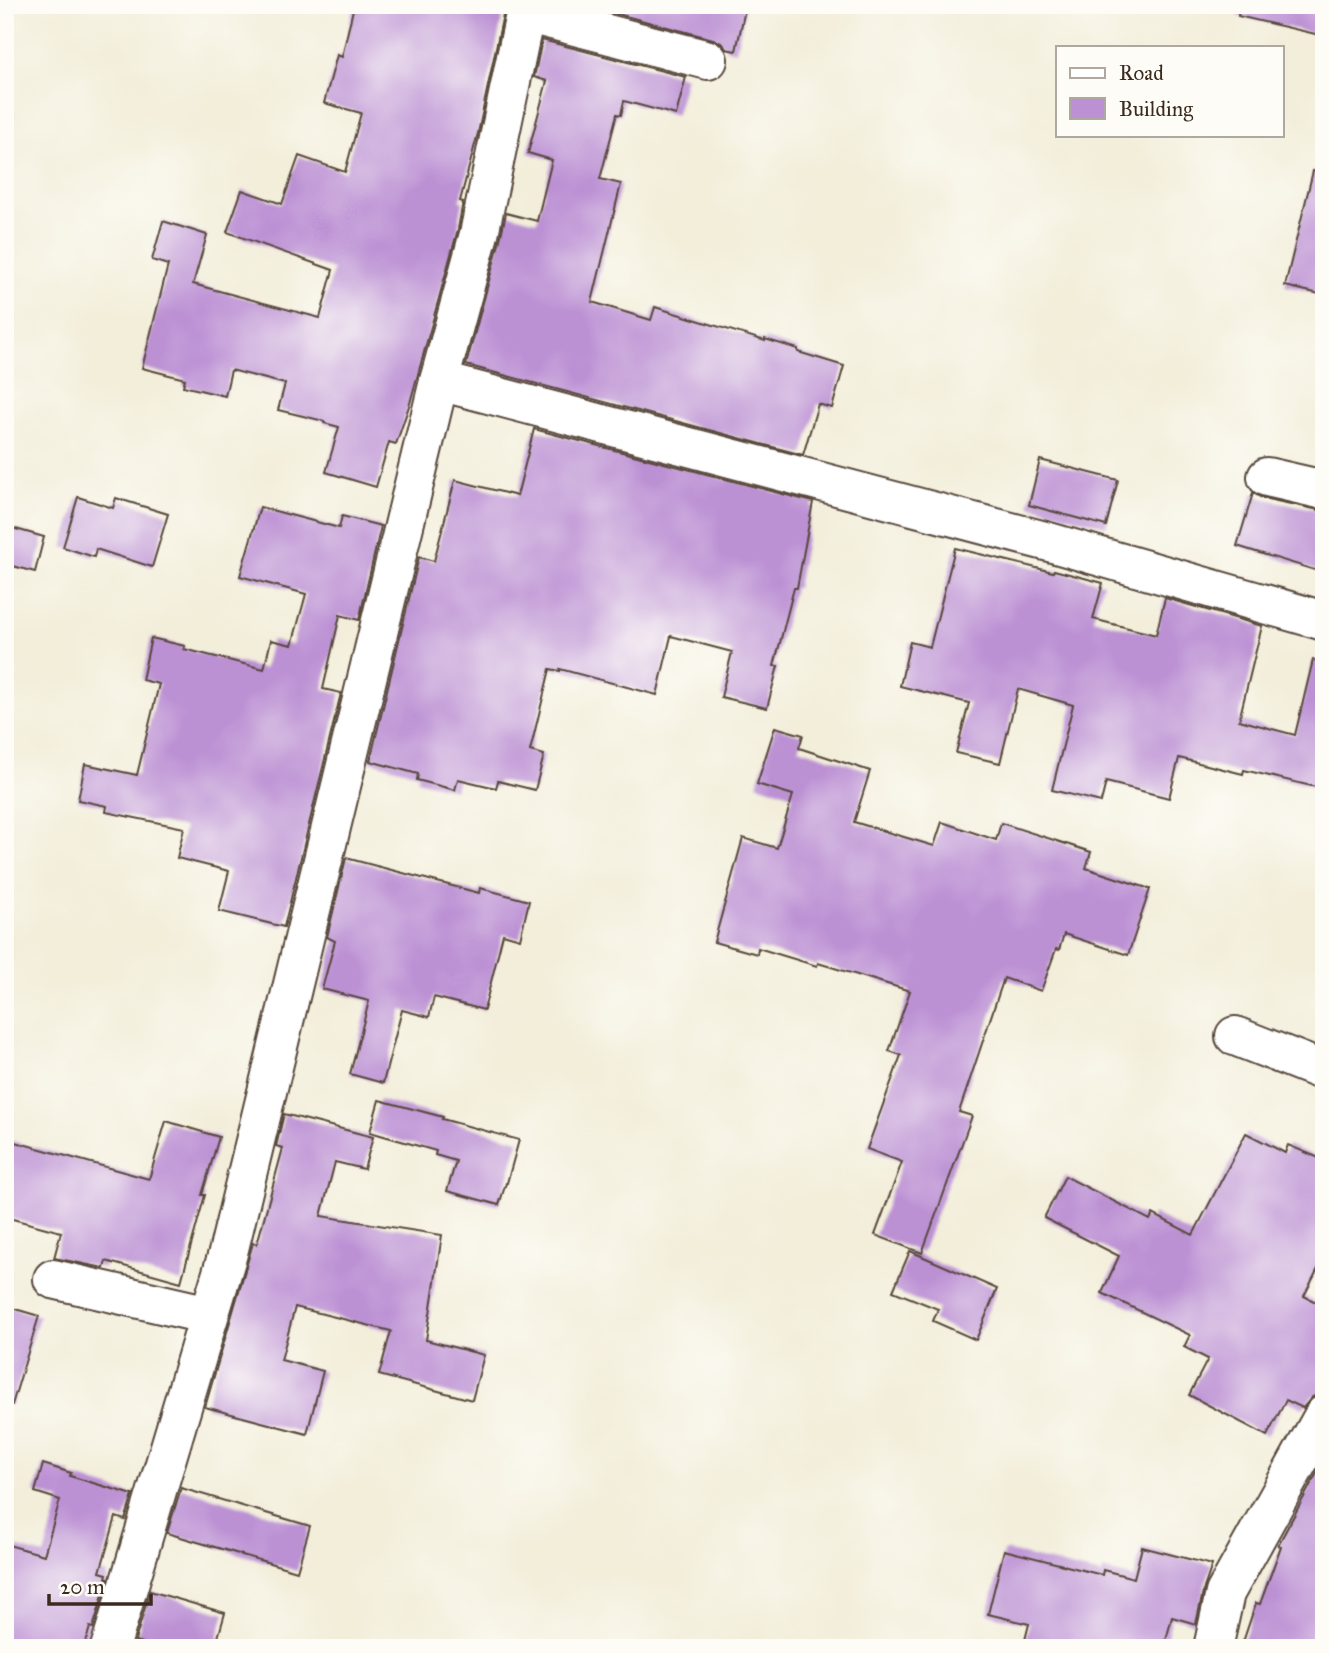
<svg xmlns="http://www.w3.org/2000/svg" width="1329" height="1653" font-family="'IM FELL Great Primer',serif">
	<style>
		.building { fill: #bc91d4 }
		.lines { fill: none; stroke-linecap: round; stroke-linejoin: round }
		.minor-casing { stroke: #57473a; stroke-width: 42 }
		.minor { stroke: #fff; stroke-width: 38 }
	</style>
	<rect width="100%" height="100%" fill="#fdfcf7"/>
	<filter id="ink" filterUnits="userSpaceOnUse"><feTurbulence type="fractalNoise" baseFrequency=".0143" numOctaves="2"/><feDisplacementMap in="SourceGraphic" scale="14" xChannelSelector="R" yChannelSelector="G"/><feConvolveMatrix kernelMatrix="1 2 1 2 8 2 1 2 1" color-interpolation-filters="sRGB"/></filter>
	<filter id="wash" filterUnits="userSpaceOnUse"><feTurbulence type="fractalNoise" baseFrequency=".00686" numOctaves="4" result="noise"/><feDisplacementMap in="SourceGraphic" scale="28" xChannelSelector="R" yChannelSelector="G"/><feGaussianBlur stdDeviation="1.57" result="paint"/><feColorMatrix in="noise" values="0 0 0 0 0 0 0 0 0 0 0 0 0 0 0 0 0 1.4 0 .05"/><feComposite in="paint" operator="in"/></filter>
	<g filter="url(#wash)">
		<rect width="100%" height="100%" fill="#f3eeda"/>
		<g id="blocks">
			<g class="building">
				<polygon points="354,5 505,5 478,133 460,201 463,202 458,229 410,403 396,444 389,442 376,487 326,472 339,427 324,423 324,421 278,410 285,384 231,370 225,396 183,386 185,379 142,368 168,265 152,260 163,221 207,235 193,284 320,318 333,270 227,232 242,190 282,204 299,156 345,172 361,113 324,103 337,55 342,57"/>
				<polygon points="583,5 746,5 736,51 726,49 723,44 713,39"/>
				<polygon points="1239,5 1324,5 1324,36 1238,16"/>
				<polygon points="542,40 686,77 676,115 624,101 621,115 617,114 600,179 621,184 592,302 651,320 655,307 765,341 765,339 798,349 798,352 844,366 832,408 818,404 803,455 466,365 500,240 506,213 537,221 552,160 528,153 547,81 534,77"/>
				<polygon points="1313,171 1324,172 1324,295 1285,286"/>
				<polygon points="534,429 813,502 797,588 794,588 774,666 778,666 767,708 721,697 732,652 671,636 657,695 560,669 560,671 550,669 530,751 544,755 535,790 498,781 496,788 458,779 455,790 417,780 418,774 370,761 419,557 434,561 455,480 517,496"/>
				<polygon points="1040,460 1118,480 1106,526 1029,505"/>
				<polygon points="1253,493 1262,498 1324,511 1324,573 1237,546"/>
				<polygon points="78,497 113,508 116,498 168,514 152,567 96,549 94,557 63,547"/>
				<polygon points="260,507 339,528 342,516 381,526 359,620 340,615 323,689 341,693 284,927 219,911 229,871 177,858 184,828 106,812 107,806 78,800 85,764 137,775 159,684 142,680 151,638 185,646 184,649 264,669 271,640 292,645 306,594 240,576"/>
				<polygon points="5,526 44,537 35,572 5,564"/>
				<polygon points="955,548 1053,572 1054,570 1103,583 1093,619 1156,635 1165,598 1262,626 1239,720 1295,735 1313,660 1324,661 1324,789 1244,770 1243,774 1179,758 1169,798 1106,782 1101,802 1052,790 1073,705 1018,689 1000,763 956,753 969,703 900,686 910,642 930,647"/>
				<polygon points="775,727 803,735 799,748 870,771 854,822 934,846 942,822 996,840 1001,823 1091,852 1086,868 1150,889 1128,955 1064,934 1059,950 1056,949 1041,991 1004,978 959,1112 972,1116 922,1253 875,1235 902,1162 867,1149 901,1055 889,1051 910,991 818,963 817,966 758,948 757,954 714,942 743,838 777,848 793,795 757,784"/>
				<polygon points="346,858 479,893 480,888 529,901 520,939 503,934 484,1010 434,997 429,1017 402,1010 383,1083 350,1074 369,1001 322,989 335,941 327,937"/>
				<polygon points="379,1100 443,1117 442,1119 519,1140 507,1183 506,1183 499,1205 447,1191 456,1161 435,1155 436,1151 370,1132"/>
				<polygon points="284,1114 373,1137 364,1169 335,1162 321,1216 442,1235 426,1340 484,1355 472,1400 379,1375 391,1331 295,1307 281,1360 323,1371 307,1434 205,1407 253,1243 257,1244 283,1148 276,1146"/>
				<polygon points="166,1121 219,1137 202,1195 205,1195 181,1282 106,1261 104,1268 54,1258 61,1232 5,1217 5,1139 149,1179"/>
				<polygon points="1246,1133 1285,1153 1288,1145 1324,1160 1324,1257 1304,1296 1324,1306 1324,1393 1312,1397 1303,1408 1286,1400 1267,1436 1189,1395 1208,1359 1184,1347 1190,1335 1102,1293 1119,1256 1044,1218 1065,1176 1150,1220 1153,1214 1193,1235"/>
				<polygon points="910,1251 997,1289 976,1340 933,1321 938,1309 893,1291"/>
				<polygon points="5,1306 39,1316 12,1405 5,1404"/>
				<polygon points="1324,1460 1324,1648 1241,1648 1256,1603 1260,1604 1281,1546 1278,1545"/>
				<polygon points="43,1464 71,1473 70,1476 133,1495 125,1520 116,1517 100,1572 107,1574 106,1578 108,1578 93,1628 90,1627 84,1648 5,1648 5,1544 44,1555 60,1500 35,1492"/>
				<polygon points="181,1488 310,1526 297,1571 167,1533"/>
				<polygon points="1142,1547 1212,1565 1204,1588 1196,1624 1172,1617 1164,1648 1023,1648 1029,1624 988,1614 1004,1550 1102,1575 1103,1570 1134,1578"/>
				<polygon points="150,1591 225,1613 215,1648 158,1648 135,1641"/>
			</g>
		</g>
	</g>
	<g filter="url(#ink)">
		<use href="#blocks" fill-opacity="0" stroke="#57473a" stroke-width="2"/>
		<g class="lines">
			<g class="minor-casing">
				<g id="minor">
					<polyline points="525,13 708,60"/>
					<polyline points="439,381 1049,542 1324,621"/>
					<polyline points="1267,477 1324,490"/>
					<polyline points="1235,1036 1324,1071"/>
					<polyline points="53,1279 209,1315"/>
					<polyline points="110,1648 228,1253 439,381 479,234 527,5"/>
					<polyline points="1213,1648 1225,1593 1324,1415"/>
				</g>
			</g>
			<use href="#minor" class="minor"/>
		</g>
	</g>
	<rect width="1329" height="1653" fill="none" stroke="#fdfcf7" stroke-width="28"/>
	<rect x="1056" y="46" width="228" height="91" fill="#fdfcf7" stroke="#afa8a0" stroke-width="2"/>
	<rect x="1070" y="68" width="35" height="10" fill="#ffffff" stroke="#afa8a0" stroke-width="2"/>
	<text x="1119" y="80" font-size="21" fill="#3b2a1e">Road</text>
	<rect x="1070" y="98" width="35" height="21" fill="#bc91d4" stroke="#afa8a0" stroke-width="2"/>
	<text x="1119" y="116" font-size="21" fill="#3b2a1e">Building</text>
	<path d="M49 1594v10h102v-10" fill="none" stroke="#3b2a1e" stroke-width="3.5"/>
	<text x="60" y="1594" font-size="21" fill="#3b2a1e" stroke="#fdfcf7" stroke-width="5" paint-order="stroke">20 m</text>
</svg>
